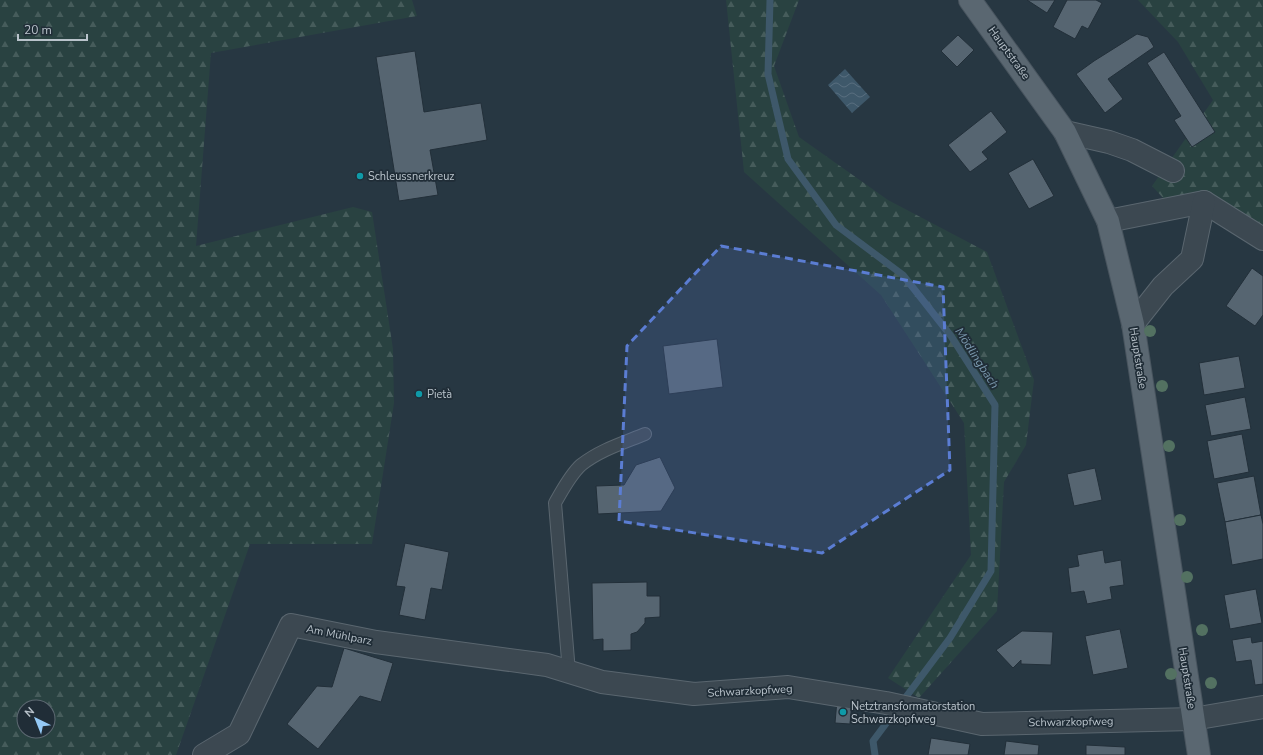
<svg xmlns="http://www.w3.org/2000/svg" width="1263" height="755" font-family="'Nunito Sans',sans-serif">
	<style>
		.forest { fill: url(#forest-firs); fill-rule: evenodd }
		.water { fill: url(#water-waves) }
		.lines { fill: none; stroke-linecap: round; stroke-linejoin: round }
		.stream { stroke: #3e586a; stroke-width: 7 }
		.building { fill: #566571; stroke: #222f39 }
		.service-casing { stroke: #5a666f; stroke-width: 14 }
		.minor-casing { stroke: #5a666f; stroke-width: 24 }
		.primary-casing { stroke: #48545e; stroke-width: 24 }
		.service { stroke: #3c4851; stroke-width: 12 }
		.minor { stroke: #3c4851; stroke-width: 22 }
		.primary { stroke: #5a6771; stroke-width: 22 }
		.tree { fill: #537161 }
		.marked { fill: #5b7dd3; fill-opacity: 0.2; stroke: #5b7dd3; stroke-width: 3; stroke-dasharray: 8 5; stroke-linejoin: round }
		.culture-dot { fill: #0f9aa8; stroke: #202d37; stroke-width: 1.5 }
		.labels { text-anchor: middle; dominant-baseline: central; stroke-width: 3.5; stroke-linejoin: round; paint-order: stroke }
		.street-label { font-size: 11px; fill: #b9c3cb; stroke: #202d37 }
		.poi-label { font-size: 11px; fill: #b9c3cb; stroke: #202d37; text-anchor: start }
		.water-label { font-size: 12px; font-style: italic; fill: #7a98ad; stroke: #202d37 }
	</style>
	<defs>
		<pattern id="forest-firs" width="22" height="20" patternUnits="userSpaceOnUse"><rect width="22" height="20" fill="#294241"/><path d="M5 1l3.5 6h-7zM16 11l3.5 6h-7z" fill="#465c5b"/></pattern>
		<pattern id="water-waves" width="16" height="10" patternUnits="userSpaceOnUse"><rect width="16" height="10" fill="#3e586a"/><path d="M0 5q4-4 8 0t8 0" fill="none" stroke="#586e7e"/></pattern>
	</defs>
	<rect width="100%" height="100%" fill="#273742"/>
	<g class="forest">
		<path d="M0,0H412L417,16L211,53L196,246L353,207L372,212L393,349L394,403L372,544H250L176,755H0ZM24,707H48V731H24Z"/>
		<polygon points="726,0 799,0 774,66 799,137 888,200 987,252 1034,380 1026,445 1004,482 997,611 919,698 888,678 971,555 964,423 881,295 744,172"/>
		<polygon points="1138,0 1263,0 1263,230 1164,199 1152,186 1213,100 1178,42"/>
	</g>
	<polygon class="water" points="845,69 870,97 852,113 828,85"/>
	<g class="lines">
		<polyline class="stream" points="770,0 768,74 788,159 836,225 903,275 951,336 995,405 991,571 950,638 873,741 875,755"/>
	</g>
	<g class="building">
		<polygon points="1027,0 1055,0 1047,13"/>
		<polygon points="1067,0 1096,0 1102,3 1088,29 1082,26 1075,39 1053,27"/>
		<polygon points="1137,34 1148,37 1154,47 1108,79 1123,99 1105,113 1076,74 1094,61"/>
		<polygon points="958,35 974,50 957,67 941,51"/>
		<polygon points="415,51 424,112 481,103 487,140 430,150 438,195 399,201 376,57"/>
		<polygon points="1164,52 1215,132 1192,147 1174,120 1181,116 1147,63"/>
		<polygon points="991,111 1007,132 982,152 988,159 970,172 948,145"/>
		<polygon points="1033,159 1054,196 1029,209 1008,173"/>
		<polygon points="1252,268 1263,276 1263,315 1255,326 1226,306"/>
		<polygon points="717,339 723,387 669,394 663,346"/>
		<polygon points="1239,356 1245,388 1204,395 1199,363"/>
		<polygon points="1245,397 1251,429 1211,436 1205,405"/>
		<polygon points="1242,434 1249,472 1214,479 1207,441"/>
		<polygon points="660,457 675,488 661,511 598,514 596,486 624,485 636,465"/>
		<polygon points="1095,468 1102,500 1074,506 1067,474"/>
		<polygon points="1254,476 1261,515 1225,522 1217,483"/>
		<polygon points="1261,515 1263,524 1263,559 1232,565 1225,522"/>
		<polygon points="405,543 449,552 442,590 431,588 425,620 399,615 405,587 396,586"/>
		<polygon points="1103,550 1105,563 1121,560 1124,585 1110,587 1112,599 1087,604 1084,591 1071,593 1068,568 1079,566 1077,555"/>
		<polygon points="647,582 647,596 660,596 660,617 645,618 645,623 637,632 631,634 631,650 603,651 603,639 593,640 592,583"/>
		<polygon points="1256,589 1262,623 1230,629 1224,595"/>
		<polygon points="1120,629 1128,668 1093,675 1085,636"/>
		<polygon points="1022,631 1053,632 1051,665 1021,664 1021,660 1013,668 996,650"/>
		<polygon points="1251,637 1252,643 1263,641 1263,684 1255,685 1251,660 1236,662 1232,640"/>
		<polygon points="344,648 393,663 381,702 360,696 318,749 287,724 317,686 332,687"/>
		<polygon points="837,700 852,701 850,724 835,723"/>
		<polygon points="931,738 970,744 968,755 928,755"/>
		<polygon points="1006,741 1039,745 1038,755 1004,755"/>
		<polygon points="1086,745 1125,747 1125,755 1086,755"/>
	</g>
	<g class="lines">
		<g class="service-casing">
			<path id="service" d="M569,672L555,503C562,491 570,475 581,465C600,450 623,443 645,434"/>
		</g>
		<g class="minor-casing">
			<g id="minor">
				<polyline points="1065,132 1109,142 1132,150 1173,171"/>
				<polyline points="1108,221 1204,202 1263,239"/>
				<polyline points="1133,324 1163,286 1192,259 1204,202"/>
				<polyline points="204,755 239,734 291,625 376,642 547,665 602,682 694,694 788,687 886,703 982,724 1193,719 1263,707"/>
			</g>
		</g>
		<g class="primary-casing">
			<polyline id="primary" points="970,0 1065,132 1108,221 1133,324 1199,755"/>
		</g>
		<use href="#service" class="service"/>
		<use href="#minor" class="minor"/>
		<use href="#primary" class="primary"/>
	</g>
	<g class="tree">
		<circle cx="1150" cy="331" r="6"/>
		<circle cx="1162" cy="386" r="6"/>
		<circle cx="1169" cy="446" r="6"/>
		<circle cx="1180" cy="520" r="6"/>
		<circle cx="1187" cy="577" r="6"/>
		<circle cx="1202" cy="630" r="6"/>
		<circle cx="1171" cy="674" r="6"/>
		<circle cx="1211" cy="683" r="6"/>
	</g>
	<path class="marked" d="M721,246L943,287L950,470L822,553L619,521L627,346Z"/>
	<g class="culture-dot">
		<circle cx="360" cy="176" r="4"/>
		<circle cx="419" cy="394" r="4"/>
		<circle cx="843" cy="712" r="4"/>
	</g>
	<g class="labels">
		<g class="street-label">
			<text transform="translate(1009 53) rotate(54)">Hauptstraße</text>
			<text transform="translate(1138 358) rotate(81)">Hauptstraße</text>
			<text transform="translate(339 635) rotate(11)">Am Mühlparz</text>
			<text transform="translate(1187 678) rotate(81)">Hauptstraße</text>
			<text transform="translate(750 691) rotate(-3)">Schwarzkopfweg</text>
			<text transform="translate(1071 722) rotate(-1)">Schwarzkopfweg</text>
		</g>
		<g class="poi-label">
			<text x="368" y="176">Schleussnerkreuz</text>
			<text x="427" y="394">Pietà</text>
			<text x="851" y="706">Netztransformatorstation<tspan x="851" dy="13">Schwarzkopfweg</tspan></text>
		</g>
		<g class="water-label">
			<text transform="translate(977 358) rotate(57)">Mödlingbach</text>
		</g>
	</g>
	<g transform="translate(36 719) rotate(317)"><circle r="19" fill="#202d37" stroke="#5d6972"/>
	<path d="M0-3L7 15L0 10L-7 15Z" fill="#94c9f5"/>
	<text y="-6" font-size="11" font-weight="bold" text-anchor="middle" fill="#b9c3cb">N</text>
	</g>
	<path d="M18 34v6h69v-6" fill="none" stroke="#b9c3cb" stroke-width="2"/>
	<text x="24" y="34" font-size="12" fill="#b9c3cb" stroke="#202d37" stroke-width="3" paint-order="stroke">20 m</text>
</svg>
